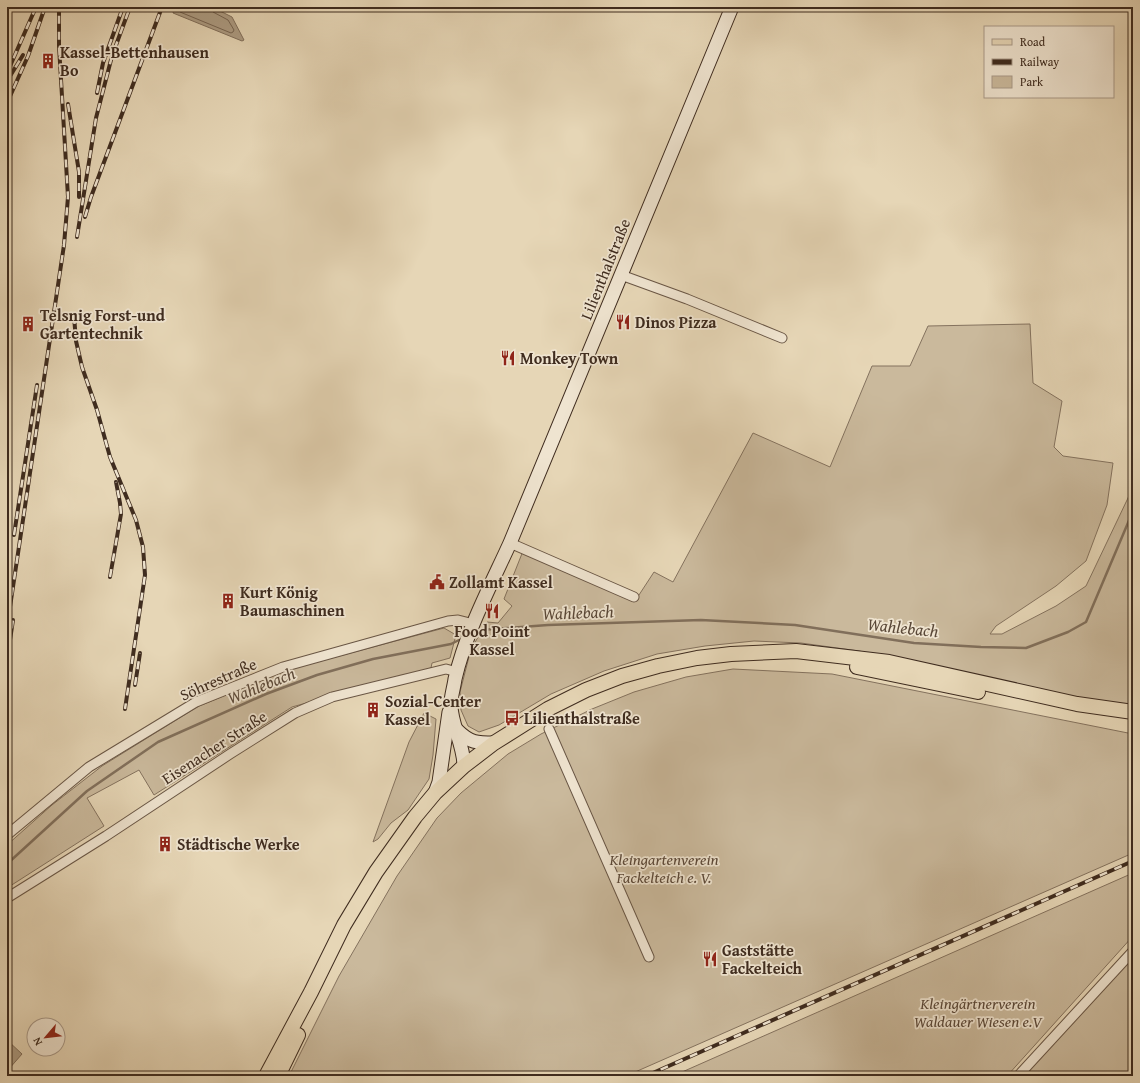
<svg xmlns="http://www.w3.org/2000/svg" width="1140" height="1083" font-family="'Gentium Book Plus',serif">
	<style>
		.green { fill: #cab99c; stroke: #84725e }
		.water { fill: #ad9c83; stroke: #816f5b }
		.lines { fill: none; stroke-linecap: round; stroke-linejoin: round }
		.shore { stroke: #766451; stroke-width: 1 }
		.stream { stroke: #816f5b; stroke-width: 2.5 }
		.minor-casing { stroke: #695645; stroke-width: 11 }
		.secondary-casing { stroke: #3f2c1f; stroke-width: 15 }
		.primary-casing { stroke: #3f2c1f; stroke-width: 16 }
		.minor { stroke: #efe4d0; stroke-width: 9 }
		.secondary { stroke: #efe4d0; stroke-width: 13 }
		.primary { stroke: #e6d6b6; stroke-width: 14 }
		.rail-casing { stroke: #3f2c1f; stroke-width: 4 }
		.rail { stroke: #efe4d0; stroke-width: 2.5; stroke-dasharray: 8; stroke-linecap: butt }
		.labels { text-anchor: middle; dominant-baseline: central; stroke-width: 3.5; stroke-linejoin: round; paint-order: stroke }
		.poi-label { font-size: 16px; font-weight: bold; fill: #3f2c1f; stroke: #efe4d0; text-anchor: start }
		.street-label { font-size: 16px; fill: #3f2c1f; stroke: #efe4d0 }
		.park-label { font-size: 16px; font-style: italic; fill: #5b4838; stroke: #efe4d0 }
		.water-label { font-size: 17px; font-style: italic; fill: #5a4838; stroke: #efe4d0 }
	</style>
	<rect width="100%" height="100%" fill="#e6d6b6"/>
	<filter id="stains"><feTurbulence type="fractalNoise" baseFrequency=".005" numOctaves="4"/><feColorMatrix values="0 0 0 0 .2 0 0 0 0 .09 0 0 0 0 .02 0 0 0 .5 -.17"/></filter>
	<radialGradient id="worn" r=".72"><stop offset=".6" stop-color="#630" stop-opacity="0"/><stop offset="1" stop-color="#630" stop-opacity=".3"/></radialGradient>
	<g class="green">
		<polygon points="1030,324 1033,383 1062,401 1054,447 1063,456 1113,463 1107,505 1086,561 1056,586 996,626 990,634 1002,634 1056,606 1086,586 1128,498 1133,484 1133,709 982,678 859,651 801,643 754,641 705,646 657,654 604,671 551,694 499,725 479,732 468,726 461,710 460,692 471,649 487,622 498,623 512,606 504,599 523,551 637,598 654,572 673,582 753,433 830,467 872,366 910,366 928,326"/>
		<polygon points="444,628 456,635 450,658 432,663 431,668 292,707 154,795 139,770 87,798 104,826 7,888 7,845 52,805 102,766 197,707 283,671"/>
		<polygon points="733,669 832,674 1133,734 1133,853 626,1076 289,1076 339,976 397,876 437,818 461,793 508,754 541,734 592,709 634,692 686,677"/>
		<polygon points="424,713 436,719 433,755 429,779 408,810 391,823 378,839 373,842 409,742"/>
		<polygon points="1133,873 1133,936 1007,1076 673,1076"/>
		<polygon points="1133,955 1133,1076 1022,1076"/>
	</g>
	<g class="water">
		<polygon points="175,7 212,7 232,17 244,40 242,41 173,13"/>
		<polygon points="7,1040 22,1054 8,1070 7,1070"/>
	</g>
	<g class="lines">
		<polyline class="shore" points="179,7 180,12 231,33 233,32 234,30 228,20 213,12 211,7"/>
		<g class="stream">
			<polyline points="475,633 481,630 548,625 701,620 795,625 914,643 981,647 1026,648 1068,632 1086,622 1133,511"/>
			<polyline points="7,864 87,791 158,742 266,694 317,675 373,659 451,644 463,638"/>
		</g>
		<g class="minor-casing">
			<g id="minor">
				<polyline points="621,275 687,299 782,338"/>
				<polyline points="510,543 634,597"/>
				<polyline points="549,729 649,957"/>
				<polyline points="7,835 89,767 196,702 283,667 448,621 458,620 474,624"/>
				<polyline points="7,898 106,836 230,754 295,713 332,697 446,669 457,672"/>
				<polyline points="1018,1076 1133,951"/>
			</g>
		</g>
		<g class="secondary-casing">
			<g id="secondary">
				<path d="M457,730C470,743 477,743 494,743"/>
				<path d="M464,766C464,744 450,723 451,703C451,696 454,687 455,679C466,632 490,587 510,543L732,7"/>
				<polyline points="435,793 439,782 449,712"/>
			</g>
		</g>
		<g class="primary-casing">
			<g id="primary">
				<polyline points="857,667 978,692"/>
				<polyline points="266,1076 311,992 344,925 376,872 415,817 435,793 464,766 494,743 548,709 586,690 622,676 658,666 697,658 731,654 796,651 889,662 1077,704 1133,712"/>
				<polyline points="278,1076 298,1035"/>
			</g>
		</g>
		<use href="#minor" class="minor"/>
		<use href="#secondary" class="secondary"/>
		<use href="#primary" class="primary"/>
		<g class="rail-casing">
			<g id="rail">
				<polyline points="7,73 36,7"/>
				<polyline points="7,81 23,55"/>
				<polyline points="97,93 103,63 123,7"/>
				<polyline points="7,103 28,56 45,7"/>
				<polyline points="68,104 79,172 79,197"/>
				<polyline points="85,217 91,197 162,7"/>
				<polyline points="77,237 96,118 112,56 130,7"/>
				<polyline points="74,316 76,341 82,367 97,410 110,457 136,520 143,547 145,575 125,709"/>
				<polyline points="14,535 37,385"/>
				<polyline points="110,577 121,514 120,503 116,482"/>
				<polyline points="7,627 64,245 68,197 59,46 59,7"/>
				<polyline points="7,660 13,620"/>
				<polyline points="135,685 140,653"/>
				<polyline points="646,1076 1133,861"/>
			</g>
		</g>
		<use href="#rail" class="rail"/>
	</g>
	<defs>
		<g id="building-bare" transform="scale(1.2)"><path d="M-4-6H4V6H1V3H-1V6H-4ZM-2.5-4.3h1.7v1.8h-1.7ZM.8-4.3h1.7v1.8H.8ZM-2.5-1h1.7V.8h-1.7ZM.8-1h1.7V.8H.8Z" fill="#8f2418" stroke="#efe4d0" stroke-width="2.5" paint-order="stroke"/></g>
		<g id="restaurant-bare" transform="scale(1.2)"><path d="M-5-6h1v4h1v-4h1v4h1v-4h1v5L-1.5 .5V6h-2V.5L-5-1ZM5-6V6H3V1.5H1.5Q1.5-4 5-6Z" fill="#8f2418" stroke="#efe4d0" stroke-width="2.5" paint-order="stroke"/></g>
		<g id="civic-bare" transform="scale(1.2)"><path d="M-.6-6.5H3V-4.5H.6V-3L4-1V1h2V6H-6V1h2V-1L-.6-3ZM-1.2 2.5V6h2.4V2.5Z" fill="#8f2418" stroke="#efe4d0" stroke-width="2.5" paint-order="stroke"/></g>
		<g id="bus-bare" transform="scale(1.2)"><path d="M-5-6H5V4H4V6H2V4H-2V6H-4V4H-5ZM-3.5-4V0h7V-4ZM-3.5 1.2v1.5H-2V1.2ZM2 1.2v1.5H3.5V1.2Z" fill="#8f2418" stroke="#efe4d0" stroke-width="2.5" paint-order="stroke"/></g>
	</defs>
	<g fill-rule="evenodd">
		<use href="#building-bare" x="48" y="61"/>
		<use href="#restaurant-bare" x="623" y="322"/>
		<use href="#building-bare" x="28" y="324"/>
		<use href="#restaurant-bare" x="508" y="358"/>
		<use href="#civic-bare" x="437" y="582"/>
		<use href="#building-bare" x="228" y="601"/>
		<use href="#restaurant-bare" x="492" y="611"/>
		<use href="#building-bare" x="373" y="710"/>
		<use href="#bus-bare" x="512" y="718"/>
		<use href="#building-bare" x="165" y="844"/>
		<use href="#restaurant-bare" x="710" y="959"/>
	</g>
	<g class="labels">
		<g class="poi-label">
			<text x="60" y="52">Kassel-Bettenhausen<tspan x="60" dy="18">Bo</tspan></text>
			<text x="40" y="315">Telsnig Forst-und<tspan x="40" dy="18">Gartentechnik</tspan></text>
			<text x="635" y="322">Dinos Pizza</text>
			<text x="520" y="358">Monkey Town</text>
			<text x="449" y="582">Zollamt Kassel</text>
			<text x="240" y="592">Kurt König<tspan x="240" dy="18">Baumaschinen</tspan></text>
			<text x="492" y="631" text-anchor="middle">Food Point<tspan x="492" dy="18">Kassel</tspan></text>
			<text x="385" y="701">Sozial-Center<tspan x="385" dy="18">Kassel</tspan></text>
			<text x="524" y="718">Lilienthalstraße</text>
			<text x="177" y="844">Städtische Werke</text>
			<text x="722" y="950">Gaststätte<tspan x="722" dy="18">Fackelteich</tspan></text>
		</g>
		<g class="street-label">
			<text transform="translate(605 269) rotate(-68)">Lilienthalstraße</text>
			<text transform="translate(218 679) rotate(-24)">Söhrestraße</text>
			<text transform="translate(214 747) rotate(-33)">Eisenacher Straße</text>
		</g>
		<g class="park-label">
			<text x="664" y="859">Kleingartenverein<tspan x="664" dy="18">Fackelteich e. V.</tspan></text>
			<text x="978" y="1003">Kleingärtnerverein<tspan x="978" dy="18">Waldauer Wiesen e.V</tspan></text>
		</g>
		<g class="water-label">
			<text transform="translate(578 612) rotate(-2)">Wahlebach</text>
			<text transform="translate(903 627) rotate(6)">Wahlebach</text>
			<text transform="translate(261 685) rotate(-22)">Wahlebach</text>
		</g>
	</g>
	<rect width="1140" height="1083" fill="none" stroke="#e6d6b6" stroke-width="24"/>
	<rect x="8" y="8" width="1124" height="1067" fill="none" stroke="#3f2c1f" stroke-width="2"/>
	<rect x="12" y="12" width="1116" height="1059" fill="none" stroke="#3f2c1f"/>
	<rect x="984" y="26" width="130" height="72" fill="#efe4d0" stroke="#a99a89"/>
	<rect x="992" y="39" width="20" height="6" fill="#e6d6b6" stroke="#a99a89"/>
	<text x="1020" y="46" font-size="12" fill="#3f2c1f">Road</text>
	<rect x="992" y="59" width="20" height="6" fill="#3f2c1f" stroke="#a99a89"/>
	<text x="1020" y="66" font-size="12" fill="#3f2c1f">Railway</text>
	<rect x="992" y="76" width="20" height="12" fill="#cab99c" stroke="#a99a89"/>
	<text x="1020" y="86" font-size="12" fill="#3f2c1f">Park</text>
	<g transform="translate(46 1037) rotate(242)"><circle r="19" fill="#efe4d0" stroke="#a99a89"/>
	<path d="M0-3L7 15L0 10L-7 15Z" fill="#8f2418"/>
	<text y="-6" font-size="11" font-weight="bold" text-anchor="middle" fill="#3f2c1f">N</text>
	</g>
	<rect width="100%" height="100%" filter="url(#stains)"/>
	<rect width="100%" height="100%" fill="url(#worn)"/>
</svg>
